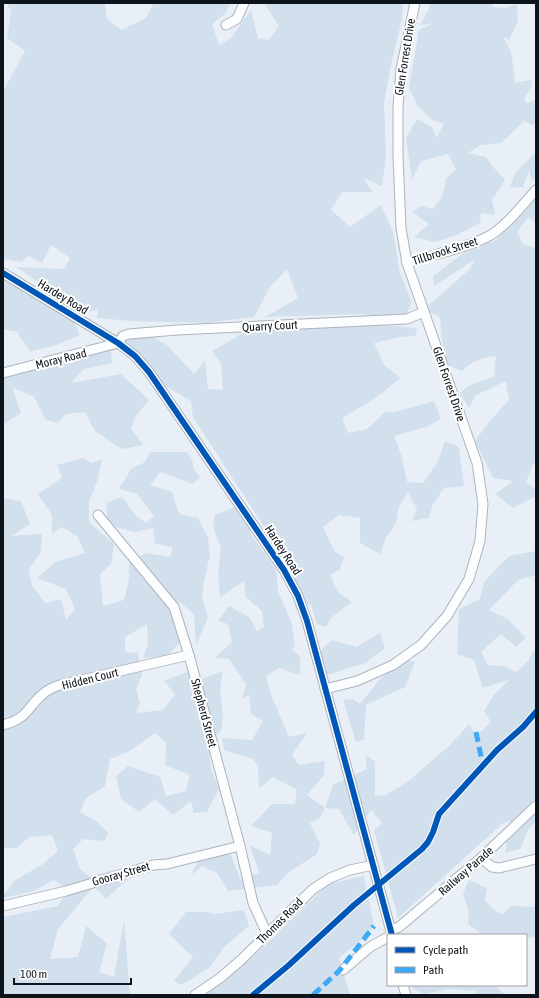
<svg xmlns="http://www.w3.org/2000/svg" width="539" height="998" font-family="'Asap Condensed',sans-serif">
	<style>
		.green { fill: #d2dfed }
		.lines { fill: none; stroke-linecap: round; stroke-linejoin: round }
		.minor-casing { stroke: #aeb4bb; stroke-width: 11 }
		.minor { stroke: #fcfdfe; stroke-width: 9 }
		.quiet { stroke: #3fa9f5; stroke-width: 5; stroke-dasharray: 10 5; stroke-linecap: butt }
		.cycleway-casing { stroke: #fff; stroke-width: 8 }
		.cycleway { stroke: #0057b8; stroke-width: 6 }
		.labels { text-anchor: middle; dominant-baseline: central; stroke-width: 4; stroke-linejoin: round; paint-order: stroke }
		.street-label { font-size: 12px; fill: #0e141b; stroke: #fff }
	</style>
	<rect width="100%" height="100%" fill="#e9eff6"/>
	<g class="green">
		<polygon points="7,3 105,3 107,19 121,30 146,18 154,3 230,3 225,14 212,24 219,45 231,38 251,10 258,38 269,40 279,26 264,3 403,3 402,19 391,65 384,103 386,155 382,186 363,178 373,192 342,192 331,210 350,227 381,205 393,232 400,273 412,302 405,318 399,320 363,314 265,317 298,298 287,269 270,287 254,317 204,323 131,321 97,318 98,309 85,313 16,267 64,269 70,258 51,245 42,263 29,256 21,262 3,259 3,88 5,88 25,51 7,38 11,12"/>
		<polygon points="429,3 492,3 493,7 504,8 517,4 518,21 509,40 503,36 511,52 515,79 514,83 531,80 532,87 524,98 527,103 536,100 536,123 533,125 524,121 501,143 480,145 468,153 486,157 493,167 505,180 492,200 495,215 481,213 480,223 457,235 435,242 414,237 429,224 412,212 421,206 433,209 443,195 446,179 456,169 448,154 421,161 412,180 406,138 417,119 432,127 436,138 444,124 434,121 418,107 409,88 419,30 434,23 420,25 429,9"/>
		<polygon points="536,152 536,177 532,181 529,170 523,187 510,188 515,173"/>
		<path d="M536,198V222L528,218L517,232L523,244L536,248V463L533,464L526,482L536,490V496L513,508L495,494L513,481L493,478L475,441L490,421L509,400L506,381L476,395L469,408L460,393L470,385L494,377L496,356C482,357 472,361 462,371L448,365L442,341L440,317L424,309L470,269L475,259L434,286L433,276L461,255L496,240L514,219Z"/>
		<polygon points="3,279 74,322 80,335 54,346 30,351 17,332 3,329"/>
		<polygon points="372,324 417,328 415,336 400,337 374,343 385,366 401,378 374,399 342,418 348,433 367,429 385,412 395,412 434,401 441,419 426,427 394,436 402,457 407,482 423,483 438,461 445,441 459,447 464,486 444,488 433,504 429,518 412,521 417,509 408,492 398,509 396,523 386,538 380,554 360,543 360,518 339,515 323,527 335,552 344,557 340,569 330,575 338,592 352,602 332,617 326,627 317,624 311,605 298,602 281,553 193,417 191,401 164,385 143,357 124,340 146,333 167,345 194,374 205,360 208,389 223,390 221,364 212,351 232,340 240,334 298,326"/>
		<polygon points="103,347 111,350 112,363 84,369 71,383 121,374 149,400 135,417 131,428 143,445 122,449 95,431 85,412 66,414 58,423 46,420 34,397 12,387 21,413 5,423 3,421 3,372 56,357 74,349"/>
		<polygon points="150,452 187,452 193,462 193,468 200,477 193,484 160,472 150,485 172,492 179,514 198,518 208,537 210,555 204,581 202,598 208,617 196,646 194,614 178,601 177,617 185,637 167,656 143,658 148,644 147,624 125,637 125,652 138,653 142,675 136,689 140,703 136,713 163,710 175,694 164,681 187,672 202,679 223,671 220,689 223,717 221,731 208,741 211,769 219,789 207,812 194,813 191,801 173,815 155,799 139,812 121,799 116,776 128,766 160,777 166,796 186,791 190,775 165,765 166,743 155,733 128,752 110,759 105,786 86,798 80,812 97,822 108,832 105,841 83,839 73,849 80,869 89,876 124,868 128,879 106,899 94,886 58,929 50,959 78,957 86,926 107,944 99,972 114,977 124,920 130,995 3,995 3,917 58,906 68,889 54,880 34,891 3,898 3,896 14,881 43,864 58,851 52,835 29,837 17,848 3,848 3,498 21,501 30,524 11,536 42,534 41,552 29,569 32,585 45,603 61,599 66,620 75,609 66,589 37,578 56,562 85,553 77,536 62,527 52,534 52,515 38,494 62,478 57,465 83,458 92,463 102,459 98,479 89,502 89,522 114,544 111,564 100,574 103,606 124,600 129,580 129,563 146,553 170,557 173,547 155,544 153,528 134,532 108,525 106,503 122,497 136,516 146,523 154,516 137,494 119,489 131,469 145,462"/>
		<polygon points="234,507 252,516 250,533 276,569 278,591 292,624 295,646 292,650 300,656 300,675 279,668 266,676 270,692 289,737 307,733 292,755 299,765 325,761 324,775 307,795 325,808 333,785 367,769 365,754 375,762 375,796 386,795 410,780 450,745 469,724 476,736 491,722 484,711 493,696 509,680 483,688 474,660 457,654 459,609 480,599 484,582 509,556 536,551 536,575 518,580 489,610 508,619 526,638 516,647 501,634 481,652 488,665 505,666 516,672 527,662 536,647 536,821 529,828 520,849 505,853 510,820 502,824 398,918 374,830 382,823 371,810 354,835 339,809 325,808 320,818 310,823 320,844 317,854 289,872 277,885 228,891 217,873 202,866 191,875 204,851 231,855 240,879 259,873 250,845 270,855 272,833 251,826 272,804 295,804 297,790 273,777 259,788 258,766 253,759 224,750 222,738 252,740 263,721 251,714 249,695 242,699 246,684 229,659 215,658 232,642 228,624 218,621 229,606 249,617 257,631 264,627 262,611 246,597 244,581 220,597 218,574 221,548 213,527 215,515"/>
		<polygon points="380,633 385,648 365,663 327,675 319,652 332,640 356,647"/>
		<polygon points="405,659 415,662 405,687 366,705 364,739 356,742 343,700 353,699 360,704 381,678"/>
		<polygon points="364,876 374,926 367,935 339,958 350,995 204,995 253,957 328,884"/>
		<polygon points="469,880 487,888 485,901 497,912 503,914 511,906 536,907 536,937 526,938 526,935 483,935 468,924 469,913 463,894"/>
		<polygon points="244,910 249,926 224,947 209,968 181,985 174,981 193,957 169,934 186,912 207,912 215,914"/>
		<polygon points="411,985 495,985 505,995 475,995 477,991 449,989 425,994 413,989"/>
	</g>
	<g class="lines">
		<g class="minor-casing">
			<g id="minor">
				<polyline points="226,25 237,19 244,3"/>
				<path d="M407,263C433,254 462,250 487,237C505,228 522,205 536,190"/>
				<polyline points="3,273 118,343 135,356 149,372 284,570 298,596 307,621 392,935"/>
				<polyline points="3,373 118,343 123,336 129,334 177,330 407,319 424,312"/>
				<polyline points="98,515 174,607 189,655 240,846 253,903 267,934"/>
				<polyline points="325,689 357,681 393,665 421,645 447,616 469,579 480,541 483,504 477,463 407,263 401,228 398,156 398,107 401,69 415,3"/>
				<path d="M3,725C29,718 26,708 43,694C48,689 54,687 60,685L189,655"/>
				<polyline points="481,858 492,867 499,868 536,859"/>
				<polyline points="3,906 66,891 153,865 167,864 240,846"/>
				<polyline points="391,930 399,927 481,858 536,806"/>
				<polyline points="343,970 370,947 388,937"/>
				<polyline points="403,985 406,995"/>
				<polyline points="195,995 220,978 241,960 313,889 330,878 350,870 373,865"/>
			</g>
		</g>
		<use href="#minor" class="minor"/>
		<g class="quiet">
			<polyline points="476,732 483,766"/>
			<polyline points="313,995 340,970 374,926"/>
		</g>
		<g class="cycleway-casing">
			<g id="cycleway">
				<polyline points="3,273 118,343 135,356 149,372 284,570 298,596 307,621 392,935"/>
				<polyline points="253,995 289,965 354,905 422,849 428,842 433,832 439,814 497,750 523,727 536,712"/>
			</g>
		</g>
		<use href="#cycleway" class="cycleway"/>
	</g>
	<g class="labels">
		<g class="street-label">
			<text transform="translate(405 57) rotate(-81)">Glen Forrest Drive</text>
			<text transform="translate(445 251) rotate(-18)">Tillbrook Street</text>
			<text transform="translate(63 297) rotate(31)">Hardey Road</text>
			<text transform="translate(270 326) rotate(-3)">Quarry Court</text>
			<text transform="translate(61 359) rotate(-14)">Moray Road</text>
			<text transform="translate(449 384) rotate(71)">Glen Forrest Drive</text>
			<text transform="translate(283 550) rotate(57)">Hardey Road</text>
			<text transform="translate(90 679) rotate(-14)">Hidden Court</text>
			<text transform="translate(204 713) rotate(75)">Shepherd Street</text>
			<text transform="translate(466 871) rotate(-41)">Railway Parade</text>
			<text transform="translate(121 874) rotate(-16)">Gooray Street</text>
			<text transform="translate(280 921) rotate(-45)">Thomas Road</text>
		</g>
	</g>
	<rect width="539" height="998" fill="none" stroke="#0e141b" stroke-width="8"/>
	<rect x="387" y="934" width="140" height="52" fill="#ffffff" stroke="#9fa1a4"/>
	<rect x="395" y="947" width="20" height="6" fill="#0057b8" stroke="#9fa1a4"/>
	<text x="423" y="954" font-size="12" fill="#0e141b">Cycle path</text>
	<rect x="395" y="967" width="20" height="6" fill="#3fa9f5" stroke="#9fa1a4"/>
	<text x="423" y="974" font-size="12" fill="#0e141b">Path</text>
	<path d="M14 978v6h117v-6" fill="none" stroke="#0e141b" stroke-width="2"/>
	<text x="20" y="978" font-size="12" fill="#0e141b" stroke="#ffffff" stroke-width="3" paint-order="stroke">100 m</text>
</svg>
